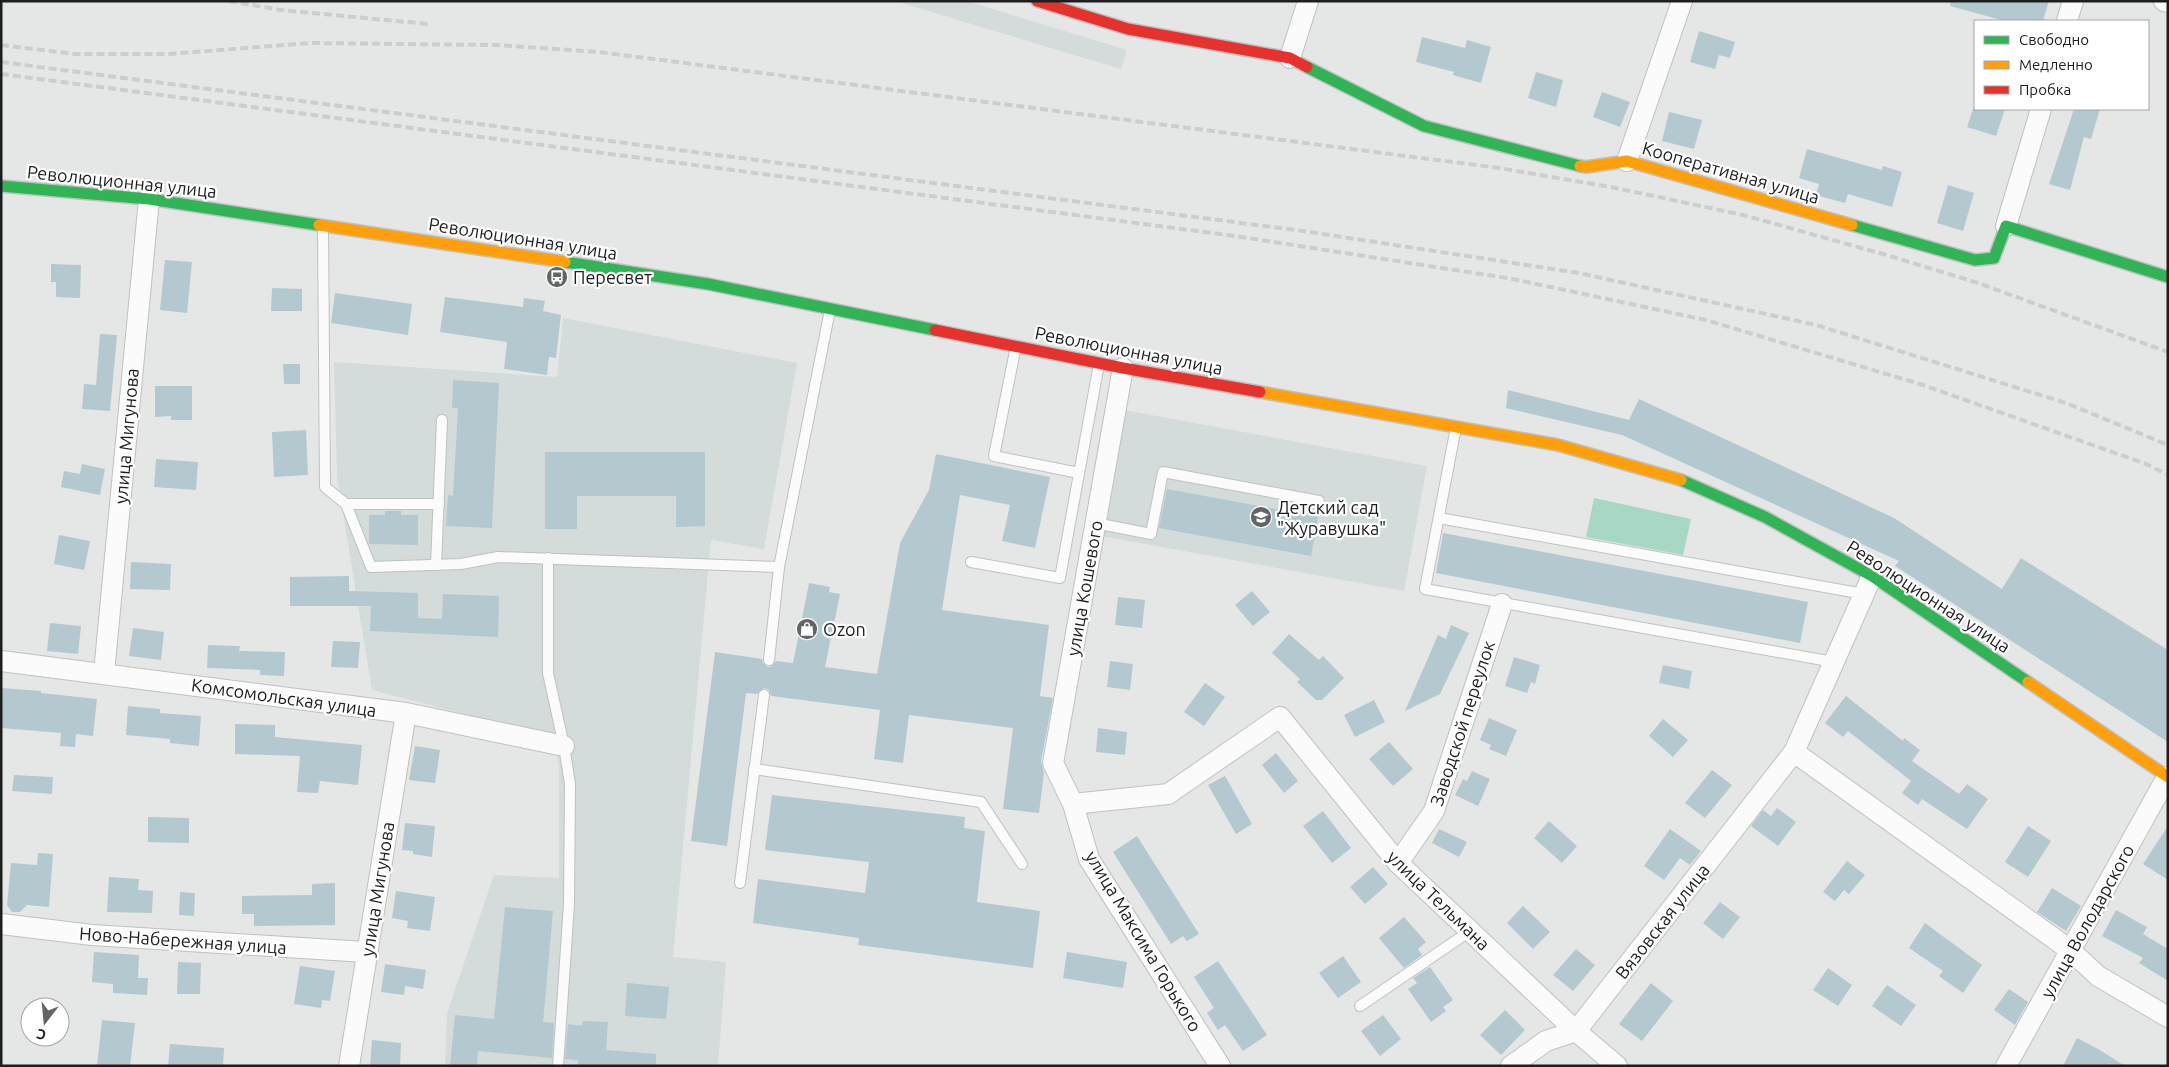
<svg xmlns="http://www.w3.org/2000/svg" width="2169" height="1067" font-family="Ubuntu,sans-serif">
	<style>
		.built { fill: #d3dbdb }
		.green { fill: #a8d8c4 }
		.building { fill: #b3c9cf }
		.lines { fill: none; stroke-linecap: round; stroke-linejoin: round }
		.lane-casing { stroke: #bfc1c1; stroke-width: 12 }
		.street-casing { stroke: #bfc1c1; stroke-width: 22 }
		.fast-casing { stroke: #bfc1c1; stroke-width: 14 }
		.slow-casing { stroke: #bfc1c1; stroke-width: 14 }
		.jam-casing { stroke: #bfc1c1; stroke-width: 14 }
		.lane { stroke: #fbfbfb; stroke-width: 10 }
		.street { stroke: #fbfbfb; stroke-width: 20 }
		.fast { stroke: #30b455; stroke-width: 11 }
		.slow { stroke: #ff9f0a; stroke-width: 11 }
		.jam { stroke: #e5322d; stroke-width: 11 }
		.rail { stroke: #cccece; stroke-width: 4; stroke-dasharray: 8 4; stroke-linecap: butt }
		.labels { text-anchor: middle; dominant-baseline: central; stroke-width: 4.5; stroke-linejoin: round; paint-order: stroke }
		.street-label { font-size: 18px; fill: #1d1e1f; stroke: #fff }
		.poi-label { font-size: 18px; fill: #1d1e1f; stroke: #fff; text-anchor: start }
	</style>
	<rect width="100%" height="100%" fill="#e5e7e7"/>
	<g class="built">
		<polygon points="895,1 966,1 1127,50 1121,69"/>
		<polygon points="563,318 797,363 764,549 711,540 673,957 726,962 718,1066 445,1066 447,1013 494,875 559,878 559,766 554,737 372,690 337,476 334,362 557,377"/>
		<polygon points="1124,410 1427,466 1404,591 1101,536"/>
	</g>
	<polygon class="green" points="1594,498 1691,519 1683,555 1586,537"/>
	<g class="building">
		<polygon points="1951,1 2049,1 2043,21 2005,21 1950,6"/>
		<polygon points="1699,31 1735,42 1730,58 1719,55 1715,69 1690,62"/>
		<polygon points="1422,37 1465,48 1467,40 1491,47 1481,83 1453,75 1454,72 1416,62"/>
		<polygon points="1536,72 1563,80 1556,107 1528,98"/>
		<polygon points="1602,92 1630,102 1620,127 1593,117"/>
		<polygon points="1973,109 2005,109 1996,136 1967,127"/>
		<polygon points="2074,109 2100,109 2091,139 2084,137 2070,190 2049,184"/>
		<polygon points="1669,112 1702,120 1694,149 1662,141"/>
		<polygon points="1807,149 1882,170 1883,166 1902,172 1892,207 1848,194 1845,203 1816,195 1819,184 1799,178"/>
		<polygon points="1948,185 1974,193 1963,231 1937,223"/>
		<polygon points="165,260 192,262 187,313 160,310"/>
		<polygon points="51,264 81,265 80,298 56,297 56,282 51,282"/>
		<polygon points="272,288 302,289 302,311 271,311"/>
		<polygon points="335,293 412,304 408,335 331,323"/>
		<polygon points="445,297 523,307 524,298 545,301 543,311 561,315 556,358 549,357 547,375 504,369 507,342 440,332"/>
		<polygon points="100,334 117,335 110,411 82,409 84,384 96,385"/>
		<polygon points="283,364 300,364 300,384 284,384"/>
		<polygon points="453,380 499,383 492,528 446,526 448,495 453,496 458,408 452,408"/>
		<polygon points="155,386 192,386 192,420 171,420 171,416 155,417"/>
		<polygon points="1508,390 1629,420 1639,399 1894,518 2002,589 2021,558 2168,650 2168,742 1895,566 1899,561 1622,435 1506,408"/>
		<polygon points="306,430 308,475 274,477 272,432"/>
		<polygon points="545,452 705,452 705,526 676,527 676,496 577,496 577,529 545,529"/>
		<polygon points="936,454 1050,477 1035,548 1002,541 1010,505 960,495 942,610 1049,625 1040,696 1053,698 1041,761 1044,773 1039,813 1003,809 1013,728 909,715 903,763 874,759 880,710 771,696 769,690 764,688 757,694 746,693 727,846 691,841 715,652 762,659 763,663 768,667 772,666 776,661 793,663 809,583 830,587 829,592 840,594 825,667 877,674 900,543 929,490"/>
		<polygon points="156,459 198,462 196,490 154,487"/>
		<polygon points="82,464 105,469 100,495 61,487 64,471 80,474"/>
		<polygon points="1167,489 1318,517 1311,556 1159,528"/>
		<polygon points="385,511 401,511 401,515 418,515 418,545 369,544 369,515 385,515"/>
		<polygon points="1443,533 1808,602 1800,643 1436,573"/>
		<polygon points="59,535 90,541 84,570 54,564"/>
		<polygon points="131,562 171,564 170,590 130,589"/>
		<polygon points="349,576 349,591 418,593 418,618 442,619 443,594 499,596 498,637 370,631 371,606 290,606 290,577"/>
		<polygon points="1252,591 1270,612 1253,626 1235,605"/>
		<polygon points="1118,597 1145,600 1142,628 1115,625"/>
		<polygon points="50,623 81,626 78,654 47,651"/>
		<polygon points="1451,625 1469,633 1440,694 1405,711 1438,635 1446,639"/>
		<polygon points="133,628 164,632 161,660 129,656"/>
		<polygon points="1289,634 1319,660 1323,656 1344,678 1322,700 1316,700 1297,682 1300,679 1272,653"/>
		<polygon points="333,641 360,642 358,668 331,667"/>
		<polygon points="208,645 240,646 239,651 285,652 284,676 260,675 260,670 207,668"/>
		<polygon points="1514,657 1540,665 1535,684 1531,682 1527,693 1505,686"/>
		<polygon points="1110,661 1133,664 1130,690 1107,687"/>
		<polygon points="1663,665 1692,671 1689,689 1659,683"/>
		<polygon points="1205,683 1225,697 1204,726 1184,712"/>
		<polygon points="1,688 41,691 41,693 97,699 93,736 76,734 75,747 60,746 61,733 1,728"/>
		<polygon points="1846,696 1903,741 1904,738 1920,750 1912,761 1959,794 1967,784 1988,799 1967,829 1922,799 1918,805 1902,793 1911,781 1848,731 1843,737 1825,723"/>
		<polygon points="1374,700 1385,722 1355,737 1344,715"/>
		<polygon points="128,706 160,709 160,713 201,716 199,746 170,743 170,739 126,735"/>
		<polygon points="1489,718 1517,730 1506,756 1489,749 1491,745 1480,740"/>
		<polygon points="1663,719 1688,740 1673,757 1649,736"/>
		<polygon points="235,724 275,725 275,737 362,745 358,785 320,781 318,793 297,792 300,756 235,754"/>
		<polygon points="1098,728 1127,732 1125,755 1096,752"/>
		<polygon points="1389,742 1413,769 1393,786 1369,759"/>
		<polygon points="415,746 440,750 435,783 409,780"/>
		<polygon points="1276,753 1298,781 1284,793 1262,765"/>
		<polygon points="1712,770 1732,785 1705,818 1685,803"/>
		<polygon points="1472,771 1490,779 1478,806 1455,795 1463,779 1467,781"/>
		<polygon points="14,775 53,777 52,794 12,791"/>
		<polygon points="1225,776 1252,824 1236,834 1208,785"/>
		<polygon points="772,795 965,817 964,828 985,831 977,902 1040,911 1033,968 858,945 859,938 753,923 758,879 865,893 869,862 765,850"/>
		<polygon points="1777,808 1796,822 1778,846 1751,826 1763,810 1771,816"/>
		<polygon points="1323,811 1351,848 1332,863 1303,826"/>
		<polygon points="148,817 189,818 189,843 148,842"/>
		<polygon points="1549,821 1577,846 1562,863 1534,838"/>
		<polygon points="405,823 435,826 432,857 413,854 413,851 402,850"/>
		<polygon points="2028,826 2051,841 2028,877 2005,862"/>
		<polygon points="2168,826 2168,880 2143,864"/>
		<polygon points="1439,829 1467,842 1459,857 1432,843"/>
		<polygon points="1670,829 1701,851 1690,865 1680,858 1664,880 1644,866"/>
		<polygon points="1137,836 1199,934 1187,941 1183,936 1171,944 1113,852"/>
		<polygon points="38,853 53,854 49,907 27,905 20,912 12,912 7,905 11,863 37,865"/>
		<polygon points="1847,861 1865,875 1849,894 1844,890 1835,901 1823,892"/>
		<polygon points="1373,867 1388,884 1365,904 1350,887"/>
		<polygon points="109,877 139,879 138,890 153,891 152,913 107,912"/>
		<polygon points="335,883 335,925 254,926 254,914 242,914 242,896 312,895 312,884"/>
		<polygon points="2052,888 2081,906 2066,931 2037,912"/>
		<polygon points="396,891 435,897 430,931 407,928 408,921 392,918"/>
		<polygon points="180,892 195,893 194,916 179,915"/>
		<polygon points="1720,902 1740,917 1723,939 1703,923"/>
		<polygon points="1523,906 1550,932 1533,949 1507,923"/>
		<polygon points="505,907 553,911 543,1022 554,1023 552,1058 478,1051 477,1066 450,1066 455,1015 494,1019"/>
		<polygon points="2116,910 2147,927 2143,934 2168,949 2168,981 2139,963 2143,958 2102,936"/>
		<polygon points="1404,917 1426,942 1418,949 1422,955 1404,968 1379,938"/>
		<polygon points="1925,923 1982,965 1963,993 1939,976 1943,971 1909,948"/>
		<polygon points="1576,949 1595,965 1573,991 1553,975"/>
		<polygon points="94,952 139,955 138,978 148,978 147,995 113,993 113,984 92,982"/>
		<polygon points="1067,952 1127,962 1123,988 1063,978"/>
		<polygon points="1343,956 1361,982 1338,998 1319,973"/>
		<polygon points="1218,961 1267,1035 1243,1051 1225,1025 1218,1030 1207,1013 1214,1008 1194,977"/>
		<polygon points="178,962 201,963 200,994 177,994"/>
		<polygon points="385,964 426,970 423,989 405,986 404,995 381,992"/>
		<polygon points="300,966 335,971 330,1001 322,1000 321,1008 294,1004"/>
		<polygon points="1430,967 1453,1000 1443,1007 1446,1011 1431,1022 1408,989 1417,983 1413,978"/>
		<polygon points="1828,968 1852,985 1838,1006 1813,990"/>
		<polygon points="627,983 669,987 666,1019 625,1016"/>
		<polygon points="1651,983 1673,1001 1642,1041 1619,1024"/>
		<polygon points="1887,985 1916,1005 1901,1026 1872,1006"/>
		<polygon points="2009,989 2028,1002 2015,1025 1994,1010"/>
		<polygon points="1505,1010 1525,1030 1501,1055 1480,1035"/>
		<polygon points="1383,1015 1401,1039 1380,1056 1361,1031"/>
		<polygon points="102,1020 135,1023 130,1066 97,1066"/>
		<polygon points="583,1021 608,1022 606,1050 656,1054 656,1066 578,1066 578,1060 565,1059 568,1024 582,1026"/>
		<polygon points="2077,1038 2098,1049 2125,1066 2063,1066"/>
		<polygon points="372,1040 401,1043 400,1066 370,1066"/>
		<polygon points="170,1044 224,1048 223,1066 168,1066"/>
	</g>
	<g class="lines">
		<g class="lane-casing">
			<g id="lane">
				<polyline points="323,228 325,487 346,504 371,567 461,564 498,557 779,567 830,310"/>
				<polyline points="1016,346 994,456 1079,473"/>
				<polyline points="1456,427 1425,589 1834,662"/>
				<polyline points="346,504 439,504"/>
				<polyline points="1439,518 1864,594"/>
				<polyline points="1095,523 1151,534 1163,472 1319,501"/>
				<polyline points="548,558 548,673 564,746 570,784 569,904 558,1066"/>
				<polyline points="971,562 1060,578 1099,364"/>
				<polyline points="436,565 442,420"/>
				<polyline points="769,660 779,567"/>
				<polyline points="754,769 981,802 1022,864"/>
				<polyline points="740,883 764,695"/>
				<polyline points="1360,1006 1470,931"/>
			</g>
		</g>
		<g class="street-casing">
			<g id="street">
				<polyline points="2164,1 2168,2"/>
				<polyline points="2067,21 2073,1"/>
				<polyline points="1290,58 1308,1"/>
				<polyline points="1627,161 1682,1"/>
				<polyline points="2006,226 2041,109"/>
				<polyline points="1123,368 1053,763 1073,804 1089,859 1220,1066"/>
				<polyline points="1,661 406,713 564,746"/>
				<polyline points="104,673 149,199"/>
				<polyline points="1794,752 2070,950 2098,976 2168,1017"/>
				<polyline points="1073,804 1168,794 1280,717 1398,863 1576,1031 1617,1066"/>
				<polyline points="1398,863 1434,811 1502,604"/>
				<polyline points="1,924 92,935 366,952"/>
				<polyline points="349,1066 406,713"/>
				<polyline points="1511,1066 1546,1041 1576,1031 1794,752 1872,576"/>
				<polyline points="2006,1066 2167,777"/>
			</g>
		</g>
		<g class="fast-casing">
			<g id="fast">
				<polyline points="1307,67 1424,126 1580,166"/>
				<polyline points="1,186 149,199 319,225"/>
				<polyline points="1852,225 1975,260 1994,258 2006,226 2168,277"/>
				<polyline points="565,262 708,284 935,330"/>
				<polyline points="1681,480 1765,517 1872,576 2028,682"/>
			</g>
		</g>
		<g class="slow-casing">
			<g id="slow">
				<polyline points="1580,166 1586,167 1627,161 1852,225"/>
				<polyline points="319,225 565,262"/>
				<polyline points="1260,392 1558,445 1681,480"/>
				<polyline points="2028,682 2168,777"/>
			</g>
		</g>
		<g class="jam-casing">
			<g id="jam">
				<polyline points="1037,1 1128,29 1290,58 1307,67"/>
				<polyline points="935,330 1123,368 1260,392"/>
			</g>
		</g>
		<use href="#lane" class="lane"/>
		<use href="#street" class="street"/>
		<use href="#fast" class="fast"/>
		<use href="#slow" class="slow"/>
		<use href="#jam" class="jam"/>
		<g class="rail">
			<polyline points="229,1 281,10 428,24"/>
			<polyline points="1,45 75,54 169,54 310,43 496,45 599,52 1499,168 1611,187 1743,215 1883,254 1978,283 2168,352"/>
			<polyline points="1,62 1303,231 1579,273 1816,325 2066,403 2168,445"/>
			<polyline points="1,74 1235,236 1513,279 1706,320 1923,385 2146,464 2168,475"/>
		</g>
	</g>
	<defs>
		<g id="bus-disc" transform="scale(1.125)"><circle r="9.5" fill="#636465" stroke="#fff"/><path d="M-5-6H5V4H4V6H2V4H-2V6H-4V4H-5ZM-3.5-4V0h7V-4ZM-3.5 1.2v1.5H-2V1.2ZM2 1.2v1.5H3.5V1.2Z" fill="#fff"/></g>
		<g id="school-disc" transform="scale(1.125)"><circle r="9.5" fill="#636465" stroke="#fff"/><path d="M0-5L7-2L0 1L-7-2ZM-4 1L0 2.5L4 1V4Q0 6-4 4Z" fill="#fff"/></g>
		<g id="shop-disc" transform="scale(1.125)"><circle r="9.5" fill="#636465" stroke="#fff"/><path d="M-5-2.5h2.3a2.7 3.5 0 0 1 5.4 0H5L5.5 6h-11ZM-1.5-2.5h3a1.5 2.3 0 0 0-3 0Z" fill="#fff"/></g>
	</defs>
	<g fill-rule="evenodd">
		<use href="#bus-disc" x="557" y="277"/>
		<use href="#school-disc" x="1261" y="517"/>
		<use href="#shop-disc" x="807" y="629"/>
	</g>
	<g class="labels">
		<g class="street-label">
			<text transform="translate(1731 172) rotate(16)">Кооперативная улица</text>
			<text transform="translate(122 181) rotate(6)">Революционная улица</text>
			<text transform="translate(523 238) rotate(9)">Революционная улица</text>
			<text transform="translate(1129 350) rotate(11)">Революционная улица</text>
			<text transform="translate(126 436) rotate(-85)">улица Мигунова</text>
			<text transform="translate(1084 588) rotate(-80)">улица Кошевого</text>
			<text transform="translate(1929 596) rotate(33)">Революционная улица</text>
			<text transform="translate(284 697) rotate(8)">Комсомольская улица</text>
			<text transform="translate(1462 723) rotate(-72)">Заводской переулок</text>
			<text transform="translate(377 889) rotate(-81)">улица Мигунова</text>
			<text transform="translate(1439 900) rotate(44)">улица Тельмана</text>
			<text transform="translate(1662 921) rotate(-52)">Вязовская улица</text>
			<text transform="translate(2087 921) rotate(-61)">улица Володарского</text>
			<text transform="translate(183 940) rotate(4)">Ново-Набережная улица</text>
			<text transform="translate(1144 941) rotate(59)">улица Максима Горького</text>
		</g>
		<g class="poi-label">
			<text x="573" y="277">Пересвет</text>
			<text x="1277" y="507">Детский сад<tspan x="1277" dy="21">"Журавушка"</tspan></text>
			<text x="823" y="629">Ozon</text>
		</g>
	</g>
	<rect width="2169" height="1067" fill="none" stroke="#1d1e1f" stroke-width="5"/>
	<rect x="1974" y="20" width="175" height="90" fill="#ffffff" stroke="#a5a5a5"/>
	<rect x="1984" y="36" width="25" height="8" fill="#30b455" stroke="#a5a5a5"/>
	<text x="2019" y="45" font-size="15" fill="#1d1e1f">Свободно</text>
	<rect x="1984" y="61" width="25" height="8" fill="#ff9f0a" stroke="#a5a5a5"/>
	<text x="2019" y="70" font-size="15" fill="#1d1e1f">Медленно</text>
	<rect x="1984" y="86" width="25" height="8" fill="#e5322d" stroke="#a5a5a5"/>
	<text x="2019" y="95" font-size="15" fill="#1d1e1f">Пробка</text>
	<g transform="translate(45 1022) rotate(196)"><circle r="24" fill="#ffffff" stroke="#a5a5a5"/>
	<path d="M0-4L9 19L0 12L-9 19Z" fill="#636465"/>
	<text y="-8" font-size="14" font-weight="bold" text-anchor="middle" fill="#1d1e1f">С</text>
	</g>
</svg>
